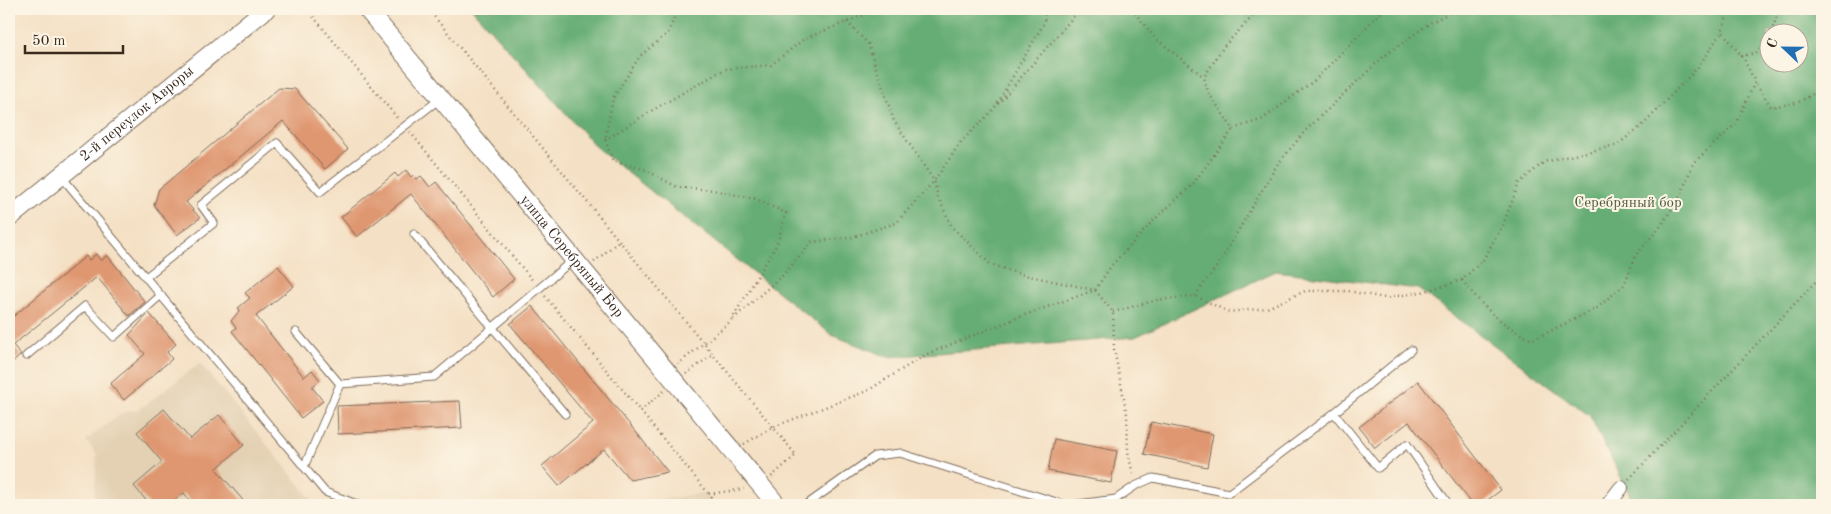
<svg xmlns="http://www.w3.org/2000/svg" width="1831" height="514" font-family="'Old Standard TT',serif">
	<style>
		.built { fill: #e4d1b4 }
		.forest { fill: #66ad74; stroke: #506c49; fill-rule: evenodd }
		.building { fill: #df9771 }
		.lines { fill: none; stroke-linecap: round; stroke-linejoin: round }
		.service-casing { stroke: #7c6a58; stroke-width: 9 }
		.minor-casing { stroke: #7c6a58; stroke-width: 16 }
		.tertiary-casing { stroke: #7c6a58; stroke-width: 20 }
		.path { stroke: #7c6a58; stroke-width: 2.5; stroke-dasharray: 1 4; stroke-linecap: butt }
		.service { stroke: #fff; stroke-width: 7 }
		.minor { stroke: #fff; stroke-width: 14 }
		.tertiary { stroke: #fff; stroke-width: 18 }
		.labels { text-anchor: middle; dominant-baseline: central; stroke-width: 4; stroke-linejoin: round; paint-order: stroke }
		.street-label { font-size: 15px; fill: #3b2a1e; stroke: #fcf5e5 }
		.park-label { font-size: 15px; fill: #4f5a3e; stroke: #fcf5e5 }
	</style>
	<rect width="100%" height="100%" fill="#fcf5e5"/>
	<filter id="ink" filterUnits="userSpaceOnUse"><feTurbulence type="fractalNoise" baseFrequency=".02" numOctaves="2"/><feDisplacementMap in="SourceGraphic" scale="10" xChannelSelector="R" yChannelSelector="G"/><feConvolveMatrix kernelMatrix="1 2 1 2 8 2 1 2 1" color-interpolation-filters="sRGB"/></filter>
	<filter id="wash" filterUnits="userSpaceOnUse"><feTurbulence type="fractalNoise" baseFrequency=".0096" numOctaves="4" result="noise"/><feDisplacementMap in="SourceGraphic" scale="20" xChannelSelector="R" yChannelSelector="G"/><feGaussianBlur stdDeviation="1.12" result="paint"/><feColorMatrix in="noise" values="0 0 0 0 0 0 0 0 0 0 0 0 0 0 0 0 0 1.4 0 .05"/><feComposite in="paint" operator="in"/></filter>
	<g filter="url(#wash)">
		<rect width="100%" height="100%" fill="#f4e0c4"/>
		<g class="built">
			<polygon points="200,363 313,501 309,505 94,505 97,455 86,440 124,412 139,410"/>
			<polygon points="703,493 713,505 624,505"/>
			<polygon points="348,495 374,505 324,505"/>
		</g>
		<path class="forest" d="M472,9H1822V505H1635L1590,416L1418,289L1276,271L1135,337L888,357L832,335L597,148ZM1768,32H1798V62H1768Z"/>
		<g id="blocks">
			<g class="building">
				<polygon points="279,88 295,89 348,149 325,169 283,121 186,202 200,218 177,235 154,205 159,189"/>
				<polygon points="406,170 411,177 413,175 417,179 421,176 430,187 436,182 514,279 493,297 411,194 357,237 341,217 395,173 398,177"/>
				<polygon points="96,254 101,261 107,255 145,302 129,316 97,277 13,345 21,355 9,365 9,320 86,256 89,260"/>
				<polygon points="278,266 294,286 256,316 304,377 312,370 320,380 312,387 323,401 301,418 232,331 236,328 231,321 240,310 238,308 250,298 245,293"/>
				<polygon points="532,306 631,426 668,472 630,480 604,449 559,486 542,466 593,423 510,324"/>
				<polygon points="149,313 176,344 167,352 172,359 124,400 110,384 145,354 129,335"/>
				<polygon points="1418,381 1501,490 1481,505 1473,505 1409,422 1375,448 1359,427"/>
				<polygon points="460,401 462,428 338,434 337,406"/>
				<polygon points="164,409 190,439 219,415 244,445 216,469 247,505 194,505 184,493 169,505 150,505 134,486 162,462 137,432"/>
				<polygon points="1151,422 1213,434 1207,467 1144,454"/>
				<polygon points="1054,439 1117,451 1111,483 1048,471"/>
			</g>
		</g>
	</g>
	<g filter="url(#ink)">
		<use href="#blocks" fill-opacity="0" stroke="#7c6a58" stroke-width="1"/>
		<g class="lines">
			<g class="service-casing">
				<g id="service">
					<polyline points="61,176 325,492 359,505"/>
					<polyline points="414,234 565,414"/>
					<polyline points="146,277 214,223 201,205 277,143 320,192 441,98"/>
					<polyline points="296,332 340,384"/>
					<polyline points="26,356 85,306 114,337 161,295"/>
					<polyline points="1334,413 1378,468 1407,444 1449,505"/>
					<polyline points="304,467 340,384 434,377 574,259"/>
					<polyline points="806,505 875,456 900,453 1066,505"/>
					<polyline points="1071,505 1116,499"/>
					<polyline points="1112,505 1116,499 1135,486 1153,478 1229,493 1334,413 1411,350"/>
				</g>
			</g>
			<g class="minor-casing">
				<polyline id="minor" points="1608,505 1621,488"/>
			</g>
			<g class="tertiary-casing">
				<g id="tertiary">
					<path id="s1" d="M367,9L777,505"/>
					<path id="s2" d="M9,218L266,9"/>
				</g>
			</g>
			<g class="path">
				<polyline points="307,9 398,119"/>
				<polyline points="428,9 796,455 771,477"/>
				<polyline points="678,9 668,33 640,56 613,98 605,140 613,161 646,170 677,187 713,190 756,199 786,213 777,244 730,322 678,364"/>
				<polyline points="1132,9 1155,38 1204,77"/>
				<polyline points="1729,9 1722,31 1744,59 1755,82"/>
				<polyline points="387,10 408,9"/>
				<polyline points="847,22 868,44 894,121 934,181 938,197 952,227 990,264 1020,274 1095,290 1111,266 1155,219 1193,184 1233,129 1208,92 1204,77 1224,46 1252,17 1257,9"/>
				<polyline points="1771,32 1780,9"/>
				<polyline points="1741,56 1756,53 1768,40"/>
				<polyline points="998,104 1080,9"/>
				<polyline points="1233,129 1263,119 1315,80 1384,9"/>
				<polyline points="410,132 534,282"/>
				<polyline points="605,140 651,111 725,69 771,65 804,39 879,9"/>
				<polyline points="594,262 620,240"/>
				<path d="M1462,280C1484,308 1500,324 1532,340L1597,308L1624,285L1636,255L1660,227L1681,195L1693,163L1736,124L1755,82L1771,107L1797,103L1822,89"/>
				<polyline points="545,296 718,505"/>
				<polyline points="1195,296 1221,260 1277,165 1305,131 1384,56 1430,23 1457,9"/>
				<polyline points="1113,312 1157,300 1195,296 1229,312 1267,308 1305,291 1348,291 1385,298 1422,292 1462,280 1483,260 1503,225 1519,183 1544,162 1617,145 1644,124 1699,66 1722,31"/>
				<polyline points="733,319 784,274 812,242 852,237 896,223 934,181 961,142 994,109 1044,23 1045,9"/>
				<polyline points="686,374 713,354"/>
				<polyline points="640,411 664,391"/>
				<polyline points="744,444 773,427 867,391 927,354 1022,316 1095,290 1113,312 1114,349 1127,414 1128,451 1133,476"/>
				<polyline points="1629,479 1822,275"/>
				<polyline points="709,494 744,489"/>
			</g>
			<use href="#service" class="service"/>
			<use href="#minor" class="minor"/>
			<use href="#tertiary" class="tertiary"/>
		</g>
	</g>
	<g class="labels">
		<g class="street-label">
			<text stroke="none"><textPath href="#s2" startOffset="165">2-й переулок Авроры</textPath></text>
			<text stroke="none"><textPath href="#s1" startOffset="321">улица Серебряный Бор</textPath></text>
		</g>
		<g class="park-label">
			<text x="1628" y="203">Серебряный бор</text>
		</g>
	</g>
	<rect width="1831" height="514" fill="none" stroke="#fcf5e5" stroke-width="30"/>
	<g transform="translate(1784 48) rotate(292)"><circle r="24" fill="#fcf5e5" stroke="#afa495"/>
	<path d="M0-4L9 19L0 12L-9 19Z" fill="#1f6fb2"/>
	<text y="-8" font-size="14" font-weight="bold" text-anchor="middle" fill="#3b2a1e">С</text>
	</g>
	<path d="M25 45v8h98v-8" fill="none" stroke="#3b2a1e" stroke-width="2.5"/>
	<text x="32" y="45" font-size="15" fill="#3b2a1e" stroke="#fcf5e5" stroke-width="4" paint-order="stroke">50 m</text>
</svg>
